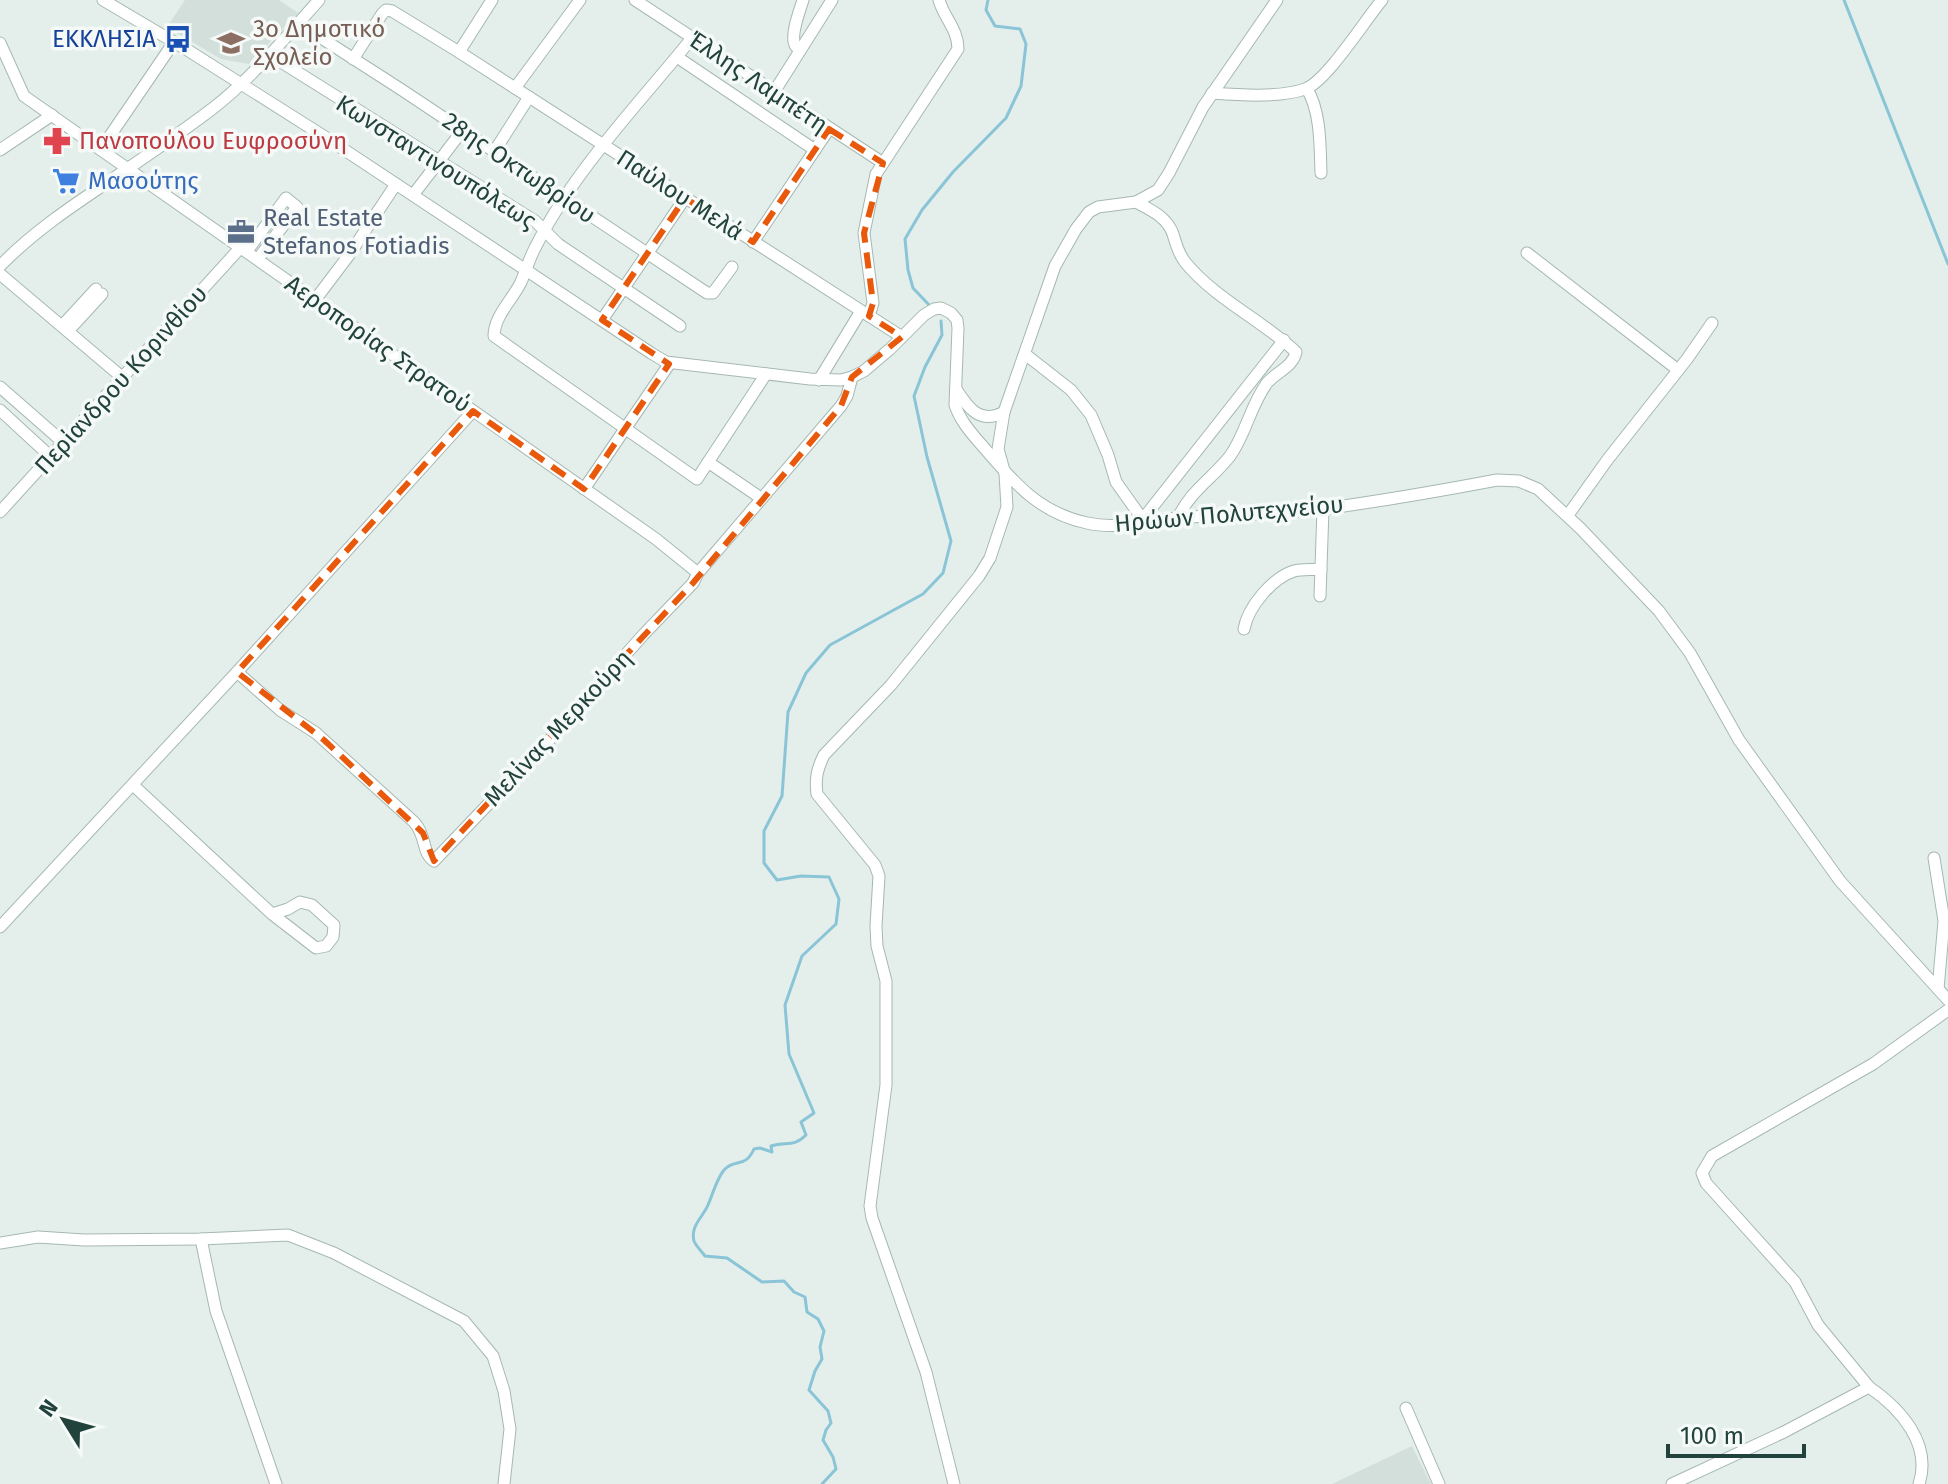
<svg xmlns="http://www.w3.org/2000/svg" width="1948" height="1484" font-family="'Fira Sans',sans-serif">
	<style>
		.built { fill: #d2dfda }
		.lines { fill: none; stroke-linecap: round; stroke-linejoin: round }
		.stream { stroke: #89c4d7; stroke-width: 3 }
		.minor-casing { stroke: #a6b8b3; stroke-width: 13 }
		.minor { stroke: #fff; stroke-width: 11 }
		.marked { fill: none; stroke: #e8590c; stroke-width: 6; stroke-dasharray: 16 10; stroke-linejoin: round }
		.labels { text-anchor: middle; dominant-baseline: central; stroke-width: 7; stroke-linejoin: round; paint-order: stroke }
		.education-label { font-size: 24px; fill: #785e54; stroke: #f5faf8; text-anchor: start }
		.transit-label { font-size: 24px; fill: #164399; stroke: #f5faf8; text-anchor: end }
		.street-label { font-size: 24px; fill: #22423c; stroke: #f5faf8 }
		.health-label { font-size: 24px; fill: #be3a42; stroke: #f5faf8; text-anchor: start }
		.shop-label { font-size: 24px; fill: #366cbe; stroke: #f5faf8; text-anchor: start }
		.service-label { font-size: 24px; fill: #4e5e75; stroke: #f5faf8; text-anchor: start }
	</style>
	<rect width="100%" height="100%" fill="#e4efeb"/>
	<g class="built">
		<polygon points="185,0 279,0 298,13 249,64 221,59 167,27"/>
		<polygon points="1412,1446 1431,1484 1332,1484"/>
	</g>
	<g class="lines">
		<g class="stream">
			<polyline points="1844,0 1948,264"/>
			<polyline points="930,306 913,288 908,270 905,239 922,210 953,172 1006,118 1021,86 1026,44 1020,29 995,26 986,10 988,0"/>
			<path d="M822,1484L836,1469L833,1457L823,1440L826,1430L831,1423L828,1411L809,1390L815,1371L822,1359L820,1347L824,1331L818,1319L807,1312L805,1297L794,1292L784,1281L762,1282L727,1258L705,1256C702,1252 696,1246 694,1241C690,1226 703,1217 708,1205C713,1194 716,1180 724,1170C735,1158 745,1169 754,1149L760,1148L772,1152L771,1146C786,1141 793,1148 806,1135L801,1122L814,1113L789,1054L785,1005L802,956L836,924L839,899L829,877L801,876L777,880L764,863V831L782,796L788,712L806,673L830,645L923,594L943,573L951,541L927,457L914,396L925,367L942,335L941,321"/>
		</g>
		<g class="minor-casing">
			<g id="minor">
				<path d="M103,0L189,51L325,137L651,353L666,362L810,379L841,380L852,377L864,371L890,349L924,315L934,309L941,308L951,313L957,320L958,328L955,405C961,423 974,436 986,450C1015,484 1040,513 1087,523C1117,530 1147,521 1177,518C1226,514 1275,515 1323,509C1381,501 1439,491 1497,480L1519,481L1538,489L1580,528L1659,611L1690,653L1739,740L1840,881L1948,1000"/>
				<polyline points="635,0 883,163"/>
				<polyline points="298,23 402,90 707,293 713,293 732,267"/>
				<path d="M692,38C638,105 574,170 535,248C529,259 526,271 521,282C513,299 494,316 494,336L697,479L766,374"/>
				<polyline points="0,43 24,96 656,539 698,573"/>
				<path d="M800,50C798,48 796,47 795,45C790,35 800,10 803,0"/>
				<polyline points="459,52 492,0"/>
				<polyline points="270,55 535,221 558,244 680,326"/>
				<polyline points="677,57 815,150"/>
				<polyline points="353,59 382,14 386,10 392,11 459,52 902,337"/>
				<polyline points="515,88 580,0"/>
				<path d="M1307,89C1321,112 1320,146 1321,173"/>
				<polyline points="774,92 832,0"/>
				<path d="M1212,93C1239,95 1280,98 1305,89C1327,81 1365,20 1382,0"/>
				<polyline points="101,149 174,42"/>
				<polyline points="0,150 52,115"/>
				<polyline points="494,152 529,97"/>
				<polyline points="413,195 462,131"/>
				<path d="M1136,202C1151,210 1167,217 1173,234C1176,244 1178,253 1185,262C1215,299 1262,320 1296,352C1293,367 1276,372 1267,383C1250,406 1246,434 1230,456C1212,479 1190,491 1178,518"/>
				<polyline points="753,242 829,129"/>
				<polyline points="247,251 286,198 297,207 258,259"/>
				<polyline points="1527,253 1678,370"/>
				<path d="M0,266C33,232 72,206 111,180C145,157 179,134 212,109C252,78 285,38 319,0"/>
				<polyline points="0,274 123,378"/>
				<polyline points="315,300 349,255 396,184"/>
				<path d="M869,316L873,303L864,233L876,174L958,49C958,29 944,18 939,0"/>
				<polyline points="602,320 685,198"/>
				<polyline points="62,326 96,289"/>
				<polyline points="68,331 102,294"/>
				<polyline points="1025,354 1071,390 1091,415 1108,455 1116,482 1143,520 1150,522"/>
				<polyline points="819,380 861,311"/>
				<polyline points="0,387 64,443"/>
				<path d="M956,389C968,408 980,425 1004,412L1055,266L1076,229L1089,212L1098,207L1136,202L1158,190L1169,173L1203,107L1277,0"/>
				<polyline points="0,410 51,457"/>
				<polyline points="708,462 761,498"/>
				<polyline points="584,489 670,363"/>
				<polyline points="0,512 241,247"/>
				<polyline points="1568,515 1608,459 1687,359 1712,323"/>
				<polyline points="1139,524 1284,340"/>
				<polyline points="1320,596 1323,509"/>
				<path d="M1244,629C1248,607 1272,578 1294,571C1302,569 1312,570 1321,569"/>
				<path d="M237,672L280,710L316,733L414,822C427,836 421,852 434,861L555,734L644,634L693,583L698,573L841,406L847,396L852,377"/>
				<polyline points="133,785 272,914 288,909 300,902 312,905 334,925 333,937 326,946 316,948 272,914"/>
				<polyline points="1934,858 1944,921 1938,989"/>
				<polyline points="0,927 237,672 473,411"/>
				<polyline points="201,1239 216,1311 276,1484"/>
				<polyline points="0,1243 38,1237 84,1240 201,1239 288,1235 334,1253 464,1321 493,1356 504,1391 510,1429 504,1484"/>
				<polyline points="1869,1387 1818,1325 1795,1282 1706,1183 1702,1173 1712,1156 1873,1064 1948,1010"/>
				<polyline points="1406,1408 1439,1484"/>
				<path d="M954,1484L926,1372L872,1218L870,1206L886,1085V981L877,946L876,926L879,876L875,865L817,794C815,779 817,769 824,755L891,685L979,576L990,558L1007,507L1005,474L998,449L1004,412"/>
				<path d="M1672,1484L1784,1432L1869,1387C1901,1409 1932,1444 1919,1484"/>
			</g>
		</g>
		<use href="#minor" class="minor"/>
	</g>
	<path class="marked" d="M829,129L883,163L864,233L873,303L869,316L902,337L852,377L841,406L693,583L434,861L423,833L324,740L237,672L473,411L584,489L669,364L602,320L685,198L753,242Z"/>
	<defs>
		<g id="bus-bare" transform="scale(2.16)"><path d="M-5-6H5V4H4V6H2V4H-2V6H-4V4H-5ZM-3.5-4V0h7V-4ZM-3.5 1.2v1.5H-2V1.2ZM2 1.2v1.5H3.5V1.2Z" fill="#1a4fb4" stroke="#f5faf8" stroke-width="2.5" paint-order="stroke"/></g>
		<g id="school-bare" transform="scale(2.16)"><path d="M0-5L7-2L0 1L-7-2ZM-4 1L0 2.5L4 1V4Q0 6-4 4Z" fill="#8d6e63" stroke="#f5faf8" stroke-width="2.5" paint-order="stroke"/></g>
		<g id="pharmacy-bare" transform="scale(2.16)"><path d="M-2-6h4v4h4v4h-4v4h-4v-4h-4v-4h4Z" fill="#e0444e" stroke="#f5faf8" stroke-width="2.5" paint-order="stroke"/></g>
		<g id="supermarket-bare" transform="scale(2.16)"><path d="M-6-5.5h2.5l.6 2H6L4.5 2H-2.5L-4.4-4H-6ZM-1.5 3.2a1.3 1.3 0 1 0 .1 0ZM3 3.2a1.3 1.3 0 1 0 .1 0Z" fill="#3f7fe0" stroke="#f5faf8" stroke-width="2.5" paint-order="stroke"/></g>
		<g id="office-bare" transform="scale(2.16)"><path d="M-6-3h4V-5.5h4V-3h4V5H-6ZM-1-4.5V-3h2v-1.5ZM-6 0V1H6V0Z" fill="#5c6f8a" stroke="#f5faf8" stroke-width="2.5" paint-order="stroke"/></g>
	</defs>
	<g fill-rule="evenodd">
		<use href="#bus-bare" x="178" y="39"/>
		<use href="#school-bare" x="231" y="43"/>
		<use href="#pharmacy-bare" x="57" y="141"/>
		<use href="#supermarket-bare" x="66" y="181"/>
		<use href="#office-bare" x="241" y="232"/>
	</g>
	<g class="labels">
		<g class="education-label">
			<text x="253" y="29">3ο Δημοτικό<tspan x="253" dy="28">Σχολείο</tspan></text>
		</g>
		<g class="transit-label">
			<text x="156" y="39">ΕΚΚΛΗΣΙΑ</text>
		</g>
		<g class="street-label">
			<text transform="translate(758 82) rotate(34)">Έλλης Λαμπέτη</text>
			<text transform="translate(436 162) rotate(32)">Κωνσταντινουπόλεως</text>
			<text transform="translate(519 168) rotate(34)">28ης Οκτωβρίου</text>
			<text transform="translate(680 195) rotate(33)">Παύλου Μελά</text>
			<text transform="translate(378 344) rotate(35)">Αεροπορίας Στρατού</text>
			<text transform="translate(121 380) rotate(-48)">Περίανδρου Κορινθίου</text>
			<text transform="translate(1229 514) rotate(-5)">Ηρώων Πολυτεχνείου</text>
			<text transform="translate(558 728) rotate(-47)">Μελίνας Μερκούρη</text>
		</g>
		<g class="health-label">
			<text x="79" y="141">Πανοπούλου Ευφροσύνη</text>
		</g>
		<g class="shop-label">
			<text x="88" y="181">Μασούτης</text>
		</g>
		<g class="service-label">
			<text x="263" y="218">Real Estate<tspan x="263" dy="28">Stefanos Fotiadis</tspan></text>
		</g>
	</g>
	<g transform="translate(64 1420) rotate(307)" stroke="#f5faf8" stroke-width="6" paint-order="stroke">
	<path d="M0-6L14 30L0 20L-14 30Z" fill="#22423c"/>
	<text y="-12" font-size="22" font-weight="bold" text-anchor="middle" fill="#22423c">N</text>
	</g>
	<path d="M1668 1444v12h136v-12" fill="none" stroke="#22423c" stroke-width="4"/>
	<text x="1680" y="1444" font-size="24" fill="#22423c" stroke="#f5faf8" stroke-width="6" paint-order="stroke">100 m</text>
</svg>
